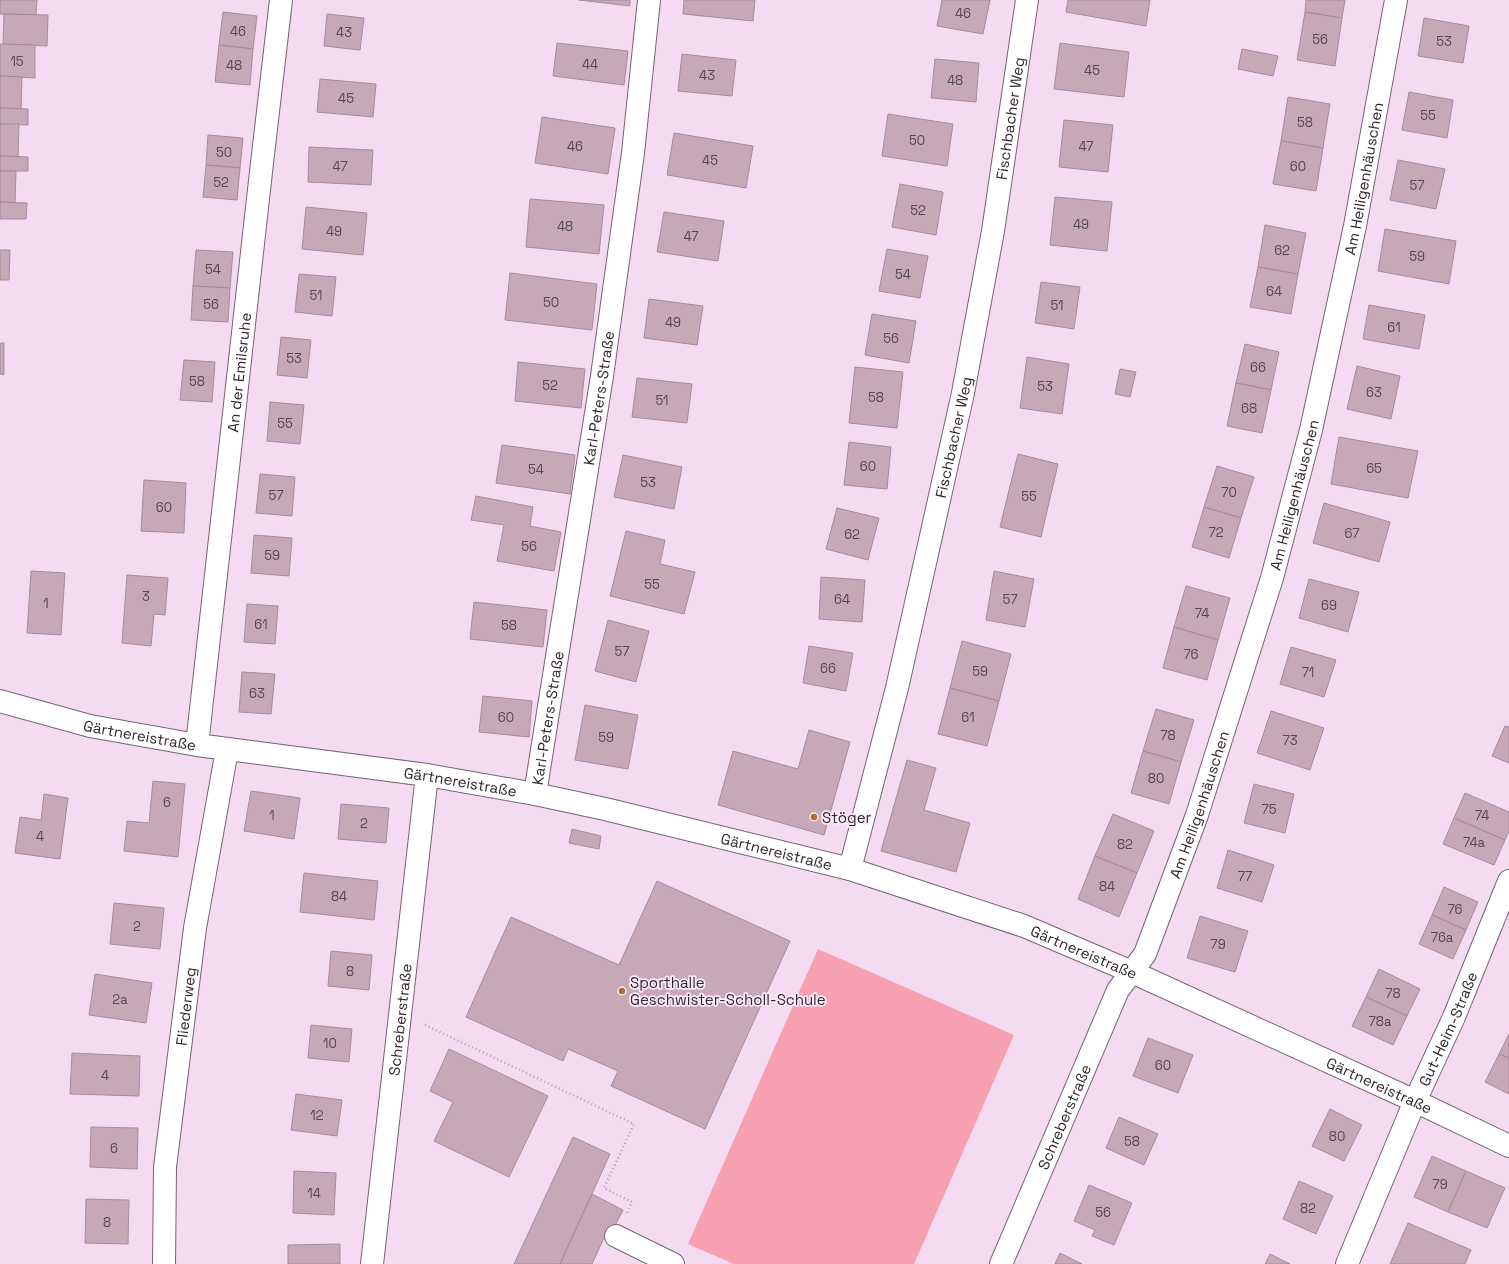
<svg xmlns="http://www.w3.org/2000/svg" width="1509" height="1264" font-family="'Space Grotesk',sans-serif">
	<style>
		.park { fill: #f6a0b1 }
		.building { fill: #c7a8b6; stroke: #a88b98 }
		.lines { fill: none; stroke-linecap: round; stroke-linejoin: round }
		.minor-casing { stroke: #776274; stroke-width: 24 }
		.path { stroke: #b4a0b1; stroke-width: 2.5; stroke-dasharray: 1 3; stroke-linecap: butt }
		.minor { stroke: #fff; stroke-width: 22 }
		.poi-dot { fill: #ae6f35; stroke: #ffeafc; stroke-width: 1.5 }
		.labels { text-anchor: middle; dominant-baseline: central; stroke-width: 3.5; stroke-linejoin: round; paint-order: stroke }
		.number-label { font-size: 13px; fill: #564751 }
		.street-label { font-size: 15px; fill: #30272f; stroke: #ffeafc }
		.poi-label { font-size: 15px; fill: #30272f; stroke: #ffeafc; text-anchor: start }
	</style>
	<rect width="100%" height="100%" fill="#f5dbf1"/>
	<polygon class="park" points="818,949 1014,1035 914,1264 734,1264 688,1244"/>
	<g class="building">
		<polygon points="0,0 37,0 36,15 0,14"/>
		<polygon points="579,0 630,0 630,6"/>
		<polygon points="684,0 755,0 753,21 683,14"/>
		<polygon points="942,0 990,0 983,34 937,26"/>
		<polygon points="1068,0 1150,0 1146,26 1066,12"/>
		<polygon points="1306,0 1345,0 1342,18 1305,12"/>
		<polygon points="223,12 257,16 253,49 219,45"/>
		<polygon points="1305,12 1342,18 1335,66 1297,60"/>
		<polygon points="4,14 48,15 47,46 3,44"/>
		<polygon points="327,14 364,18 360,50 324,46"/>
		<polygon points="1424,18 1469,26 1463,63 1418,56"/>
		<polygon points="557,43 628,51 624,85 553,76"/>
		<polygon points="1060,43 1129,52 1124,97 1054,89"/>
		<polygon points="0,44 35,45 35,78 0,76"/>
		<polygon points="219,45 253,49 250,85 215,82"/>
		<polygon points="1242,49 1278,56 1273,76 1238,69"/>
		<polygon points="682,54 736,60 732,96 678,91"/>
		<polygon points="935,59 979,63 976,102 931,98"/>
		<polygon points="0,76 22,77 21,109 0,108"/>
		<polygon points="320,79 376,84 373,117 317,112"/>
		<polygon points="1409,92 1453,100 1447,138 1402,130"/>
		<polygon points="1288,97 1330,104 1323,148 1281,141"/>
		<polygon points="0,108 28,109 28,125 0,124"/>
		<polygon points="888,114 953,124 947,166 882,156"/>
		<polygon points="542,117 615,128 608,174 535,163"/>
		<polygon points="1064,120 1113,125 1108,172 1059,167"/>
		<polygon points="0,124 19,124 18,157 0,156"/>
		<polygon points="674,133 753,146 746,188 667,175"/>
		<polygon points="208,135 243,138 240,168 206,165"/>
		<polygon points="1281,141 1323,148 1316,191 1273,184"/>
		<polygon points="309,147 373,150 371,185 308,182"/>
		<polygon points="0,156 28,157 28,171 0,171"/>
		<polygon points="1398,160 1445,169 1436,209 1390,200"/>
		<polygon points="206,165 240,168 237,200 203,197"/>
		<polygon points="0,171 16,171 15,203 0,202"/>
		<polygon points="900,184 943,192 936,235 892,227"/>
		<polygon points="1055,197 1112,202 1107,251 1050,245"/>
		<polygon points="530,199 604,205 599,254 526,247"/>
		<polygon points="0,202 27,203 26,219 0,219"/>
		<polygon points="306,207 367,213 363,255 302,249"/>
		<polygon points="664,212 724,221 718,261 657,252"/>
		<polygon points="1265,225 1306,233 1298,274 1258,267"/>
		<polygon points="1385,229 1456,241 1449,284 1378,271"/>
		<polygon points="887,249 928,256 920,298 879,291"/>
		<polygon points="0,250 10,250 9,280 0,280"/>
		<polygon points="196,250 233,252 230,288 193,286"/>
		<polygon points="1258,267 1298,274 1291,314 1250,307"/>
		<polygon points="510,273 597,284 592,330 505,320"/>
		<polygon points="299,274 336,277 332,316 295,312"/>
		<polygon points="1041,282 1080,287 1074,329 1035,323"/>
		<polygon points="193,286 230,288 228,322 191,320"/>
		<polygon points="649,299 703,306 697,345 644,338"/>
		<polygon points="1369,305 1425,315 1419,349 1363,339"/>
		<polygon points="872,314 916,321 909,363 865,355"/>
		<polygon points="281,337 311,340 307,378 277,375"/>
		<polygon points="0,343 4,343 4,375 0,374"/>
		<polygon points="1245,344 1279,352 1271,390 1236,383"/>
		<polygon points="1027,357 1069,364 1062,414 1020,408"/>
		<polygon points="184,360 215,362 212,402 180,400"/>
		<polygon points="518,362 585,369 581,408 515,401"/>
		<polygon points="1357,366 1400,376 1391,419 1347,409"/>
		<polygon points="855,367 903,372 897,428 849,423"/>
		<polygon points="1120,369 1136,372 1130,397 1115,394"/>
		<polygon points="637,378 692,384 687,423 632,417"/>
		<polygon points="1236,383 1271,390 1262,433 1227,426"/>
		<polygon points="270,402 304,405 300,444 267,441"/>
		<polygon points="1339,437 1418,451 1408,498 1331,484"/>
		<polygon points="849,442 891,447 887,489 844,485"/>
		<polygon points="502,445 575,455 570,494 496,483"/>
		<polygon points="1018,454 1058,464 1041,537 1000,527"/>
		<polygon points="623,455 682,467 674,509 614,497"/>
		<polygon points="1217,466 1254,477 1241,518 1204,507"/>
		<polygon points="260,474 295,477 292,516 256,513"/>
		<polygon points="144,480 186,483 184,533 141,531"/>
		<polygon points="476,496 533,507 530,526 561,532 554,571 497,561 504,525 471,520"/>
		<polygon points="1324,503 1390,522 1379,562 1313,543"/>
		<polygon points="1204,507 1241,518 1229,558 1192,547"/>
		<polygon points="837,508 879,518 868,560 826,549"/>
		<polygon points="626,531 665,540 660,564 695,572 684,614 610,596"/>
		<polygon points="254,535 292,538 289,576 251,573"/>
		<polygon points="31,571 65,573 61,635 27,633"/>
		<polygon points="994,571 1034,579 1025,627 986,620"/>
		<polygon points="127,575 168,578 165,615 154,614 151,646 122,643"/>
		<polygon points="821,577 865,580 862,622 819,619"/>
		<polygon points="1309,579 1359,592 1348,632 1299,618"/>
		<polygon points="1186,586 1230,598 1218,640 1174,627"/>
		<polygon points="474,602 547,610 543,647 470,639"/>
		<polygon points="247,604 278,606 275,644 244,642"/>
		<polygon points="608,620 649,631 636,682 595,671"/>
		<polygon points="1174,627 1218,640 1207,680 1163,668"/>
		<polygon points="962,641 1011,654 999,701 950,688"/>
		<polygon points="809,646 853,653 846,691 803,683"/>
		<polygon points="1291,647 1336,660 1324,697 1280,684"/>
		<polygon points="242,672 275,674 271,714 239,712"/>
		<polygon points="950,688 999,701 987,746 938,734"/>
		<polygon points="483,696 532,701 529,737 479,732"/>
		<polygon points="585,705 638,715 628,769 575,760"/>
		<polygon points="1156,709 1194,720 1181,762 1143,751"/>
		<polygon points="1271,711 1324,728 1310,770 1257,753"/>
		<polygon points="1505,726 1509,727 1509,763 1492,756"/>
		<polygon points="809,730 850,742 824,835 718,805 733,751 798,769"/>
		<polygon points="1143,751 1181,762 1169,804 1131,793"/>
		<polygon points="907,760 936,768 924,810 970,823 956,872 881,851"/>
		<polygon points="153,781 185,784 178,857 124,851 127,821 149,823"/>
		<polygon points="1254,784 1294,794 1285,833 1244,823"/>
		<polygon points="251,791 300,798 294,839 244,831"/>
		<polygon points="1465,793 1509,812 1509,831 1505,840 1454,818"/>
		<polygon points="44,794 68,798 60,859 15,853 20,817 41,820"/>
		<polygon points="341,804 389,808 386,843 338,839"/>
		<polygon points="1113,814 1154,831 1137,873 1095,856"/>
		<polygon points="1454,818 1505,840 1494,865 1443,844"/>
		<polygon points="572,829 601,836 599,849 569,843"/>
		<polygon points="1228,850 1274,865 1262,902 1217,888"/>
		<polygon points="1095,856 1137,873 1119,917 1078,899"/>
		<polygon points="304,873 378,881 374,920 300,912"/>
		<polygon points="657,881 790,941 705,1129 611,1086 618,1071 568,1049 563,1061 466,1017 511,917 619,965"/>
		<polygon points="1444,887 1478,902 1466,930 1432,915"/>
		<polygon points="114,903 164,908 160,949 110,944"/>
		<polygon points="1432,915 1466,930 1453,959 1419,944"/>
		<polygon points="1200,916 1248,931 1235,972 1187,958"/>
		<polygon points="331,951 372,955 369,990 328,986"/>
		<polygon points="1379,969 1420,989 1407,1016 1366,997"/>
		<polygon points="95,974 152,983 146,1023 89,1015"/>
		<polygon points="1366,997 1407,1016 1393,1045 1352,1026"/>
		<polygon points="311,1025 352,1029 349,1062 308,1058"/>
		<polygon points="1509,1034 1509,1058 1499,1054"/>
		<polygon points="1148,1038 1193,1055 1178,1093 1133,1076"/>
		<polygon points="449,1049 548,1096 509,1177 434,1141 453,1102 430,1091"/>
		<polygon points="72,1053 140,1056 139,1096 70,1094"/>
		<polygon points="1499,1054 1509,1058 1509,1094 1485,1082"/>
		<polygon points="296,1094 342,1100 337,1136 291,1130"/>
		<polygon points="1330,1109 1362,1125 1344,1161 1312,1146"/>
		<polygon points="1119,1117 1158,1134 1144,1165 1106,1148"/>
		<polygon points="91,1127 138,1128 137,1169 90,1167"/>
		<polygon points="573,1137 610,1154 560,1264 514,1264"/>
		<polygon points="1432,1156 1466,1171 1448,1212 1414,1197"/>
		<polygon points="294,1171 336,1173 334,1215 293,1213"/>
		<polygon points="1466,1171 1505,1188 1487,1228 1448,1212"/>
		<polygon points="1299,1181 1333,1196 1316,1234 1283,1219"/>
		<polygon points="1089,1185 1132,1203 1114,1245 1092,1236 1095,1230 1074,1221"/>
		<polygon points="592,1194 623,1210 614,1228 609,1227 592,1264 560,1264"/>
		<polygon points="86,1199 129,1200 128,1244 85,1243"/>
		<polygon points="1408,1223 1471,1250 1465,1264 1390,1264"/>
		<polygon points="340,1244 340,1264 288,1264 288,1245"/>
		<polygon points="1060,1253 1082,1264 1055,1264"/>
		<polygon points="1270,1254 1290,1264 1265,1264"/>
	</g>
	<g class="lines">
		<g class="minor-casing">
			<g id="minor">
				<path id="s1" d="M0,701L90,726L197,745L427,775L535,794L605,809L850,869L1024,926L1132,972L1415,1101L1509,1146"/>
				<path id="s2" d="M197,745L262,163L281,0"/>
				<path id="s3" d="M535,794L602,376L633,153L649,0"/>
				<path id="s4" d="M850,869L897,688L963,393L993,231L1027,0"/>
				<polyline points="616,1236 673,1264"/>
				<path id="s5" d="M164,1264L165,1167L195,928L227,750"/>
				<path id="s6" d="M372,1264L427,775"/>
				<path id="s7" d="M1001,1264L1118,990L1145,954L1197,815L1272,578L1311,430L1355,226L1396,0"/>
				<path id="s8" d="M1347,1264L1415,1101L1454,1017L1509,881"/>
			</g>
		</g>
		<polyline class="path" points="425,1025 634,1124 604,1188 632,1202 627,1213"/>
		<use href="#minor" class="minor"/>
	</g>
	<g class="poi-dot">
		<circle cx="814" cy="817" r="4"/>
		<circle cx="622" cy="991" r="4"/>
	</g>
	<g class="labels">
		<g class="number-label">
			<text x="963" y="13">46</text>
			<text x="238" y="31">46</text>
			<text x="344" y="32">43</text>
			<text x="1320" y="39">56</text>
			<text x="1444" y="41">53</text>
			<text x="17" y="61">15</text>
			<text x="590" y="64">44</text>
			<text x="234" y="65">48</text>
			<text x="1092" y="70">45</text>
			<text x="707" y="75">43</text>
			<text x="955" y="80">48</text>
			<text x="346" y="98">45</text>
			<text x="1428" y="115">55</text>
			<text x="1305" y="122">58</text>
			<text x="917" y="140">50</text>
			<text x="575" y="146">46</text>
			<text x="1086" y="146">47</text>
			<text x="224" y="152">50</text>
			<text x="710" y="160">45</text>
			<text x="340" y="166">47</text>
			<text x="1298" y="166">60</text>
			<text x="221" y="182">52</text>
			<text x="1417" y="185">57</text>
			<text x="918" y="210">52</text>
			<text x="1081" y="224">49</text>
			<text x="565" y="226">48</text>
			<text x="334" y="231">49</text>
			<text x="691" y="236">47</text>
			<text x="1282" y="250">62</text>
			<text x="1417" y="256">59</text>
			<text x="213" y="269">54</text>
			<text x="903" y="274">54</text>
			<text x="1274" y="291">64</text>
			<text x="316" y="295">51</text>
			<text x="551" y="302">50</text>
			<text x="211" y="304">56</text>
			<text x="1057" y="305">51</text>
			<text x="673" y="322">49</text>
			<text x="1394" y="327">61</text>
			<text x="891" y="338">56</text>
			<text x="294" y="358">53</text>
			<text x="1258" y="367">66</text>
			<text x="197" y="381">58</text>
			<text x="550" y="385">52</text>
			<text x="1045" y="386">53</text>
			<text x="1374" y="392">63</text>
			<text x="876" y="397">58</text>
			<text x="662" y="400">51</text>
			<text x="1249" y="408">68</text>
			<text x="285" y="423">55</text>
			<text x="868" y="466">60</text>
			<text x="1374" y="468">65</text>
			<text x="536" y="469">54</text>
			<text x="648" y="482">53</text>
			<text x="1229" y="492">70</text>
			<text x="276" y="495">57</text>
			<text x="1029" y="496">55</text>
			<text x="164" y="507">60</text>
			<text x="1216" y="532">72</text>
			<text x="1352" y="533">67</text>
			<text x="852" y="534">62</text>
			<text x="529" y="546">56</text>
			<text x="272" y="555">59</text>
			<text x="652" y="584">55</text>
			<text x="146" y="596">3</text>
			<text x="842" y="599">64</text>
			<text x="1010" y="599">57</text>
			<text x="46" y="603">1</text>
			<text x="1329" y="605">69</text>
			<text x="1202" y="613">74</text>
			<text x="261" y="624">61</text>
			<text x="509" y="625">58</text>
			<text x="622" y="651">57</text>
			<text x="1191" y="654">76</text>
			<text x="828" y="668">66</text>
			<text x="980" y="671">59</text>
			<text x="1308" y="672">71</text>
			<text x="257" y="693">63</text>
			<text x="506" y="717">60</text>
			<text x="968" y="717">61</text>
			<text x="1168" y="735">78</text>
			<text x="606" y="737">59</text>
			<text x="1290" y="740">73</text>
			<text x="1156" y="778">80</text>
			<text x="167" y="802">6</text>
			<text x="1269" y="809">75</text>
			<text x="272" y="815">1</text>
			<text x="1482" y="815">74</text>
			<text x="364" y="823">2</text>
			<text x="40" y="836">4</text>
			<text x="1474" y="842">74a</text>
			<text x="1125" y="844">82</text>
			<text x="1245" y="876">77</text>
			<text x="1107" y="886">84</text>
			<text x="339" y="896">84</text>
			<text x="1455" y="909">76</text>
			<text x="137" y="926">2</text>
			<text x="1442" y="937">76a</text>
			<text x="1218" y="944">79</text>
			<text x="350" y="971">8</text>
			<text x="1393" y="993">78</text>
			<text x="120" y="999">2a</text>
			<text x="1380" y="1021">78a</text>
			<text x="330" y="1043">10</text>
			<text x="1163" y="1065">60</text>
			<text x="105" y="1075">4</text>
			<text x="317" y="1115">12</text>
			<text x="1337" y="1136">80</text>
			<text x="1132" y="1141">58</text>
			<text x="114" y="1148">6</text>
			<text x="1440" y="1184">79</text>
			<text x="314" y="1193">14</text>
			<text x="1308" y="1208">82</text>
			<text x="1103" y="1212">56</text>
			<text x="107" y="1222">8</text>
		</g>
		<g class="street-label">
			<text stroke="none"><textPath href="#s4" startOffset="768">Fischbacher Weg</textPath></text>
			<text stroke="none"><textPath href="#s7" startOffset="1150">Am Heiligenhäuschen</textPath></text>
			<text stroke="none"><textPath href="#s2" startOffset="375">An der Emilsruhe</textPath></text>
			<text stroke="none"><textPath href="#s3" startOffset="401">Karl-Peters-Straße</textPath></text>
			<text stroke="none"><textPath href="#s4" startOffset="444">Fischbacher Weg</textPath></text>
			<text stroke="none"><textPath href="#s7" startOffset="826">Am Heiligenhäuschen</textPath></text>
			<text stroke="none"><textPath href="#s3" startOffset="77">Karl-Peters-Straße</textPath></text>
			<text stroke="none"><textPath href="#s1" startOffset="144">Gärtnereistraße</textPath></text>
			<text stroke="none"><textPath href="#s1" startOffset="468">Gärtnereistraße</textPath></text>
			<text stroke="none"><textPath href="#s7" startOffset="502">Am Heiligenhäuschen</textPath></text>
			<text stroke="none"><textPath href="#s1" startOffset="792">Gärtnereistraße</textPath></text>
			<text stroke="none"><textPath href="#s1" startOffset="1116">Gärtnereistraße</textPath></text>
			<text stroke="none"><textPath href="#s5" startOffset="259">Fliederweg</textPath></text>
			<text stroke="none"><textPath href="#s6" startOffset="246">Schreberstraße</textPath></text>
			<text stroke="none"><textPath href="#s8" startOffset="256">Gut-Heim-Straße</textPath></text>
			<text stroke="none"><textPath href="#s1" startOffset="1440">Gärtnereistraße</textPath></text>
			<text stroke="none"><textPath href="#s7" startOffset="160">Schreberstraße</textPath></text>
		</g>
		<g class="poi-label">
			<text x="822" y="817">Stöger</text>
			<text x="630" y="982">Sporthalle<tspan x="630" dy="17">Geschwister-Scholl-Schule</tspan></text>
		</g>
	</g>
</svg>
